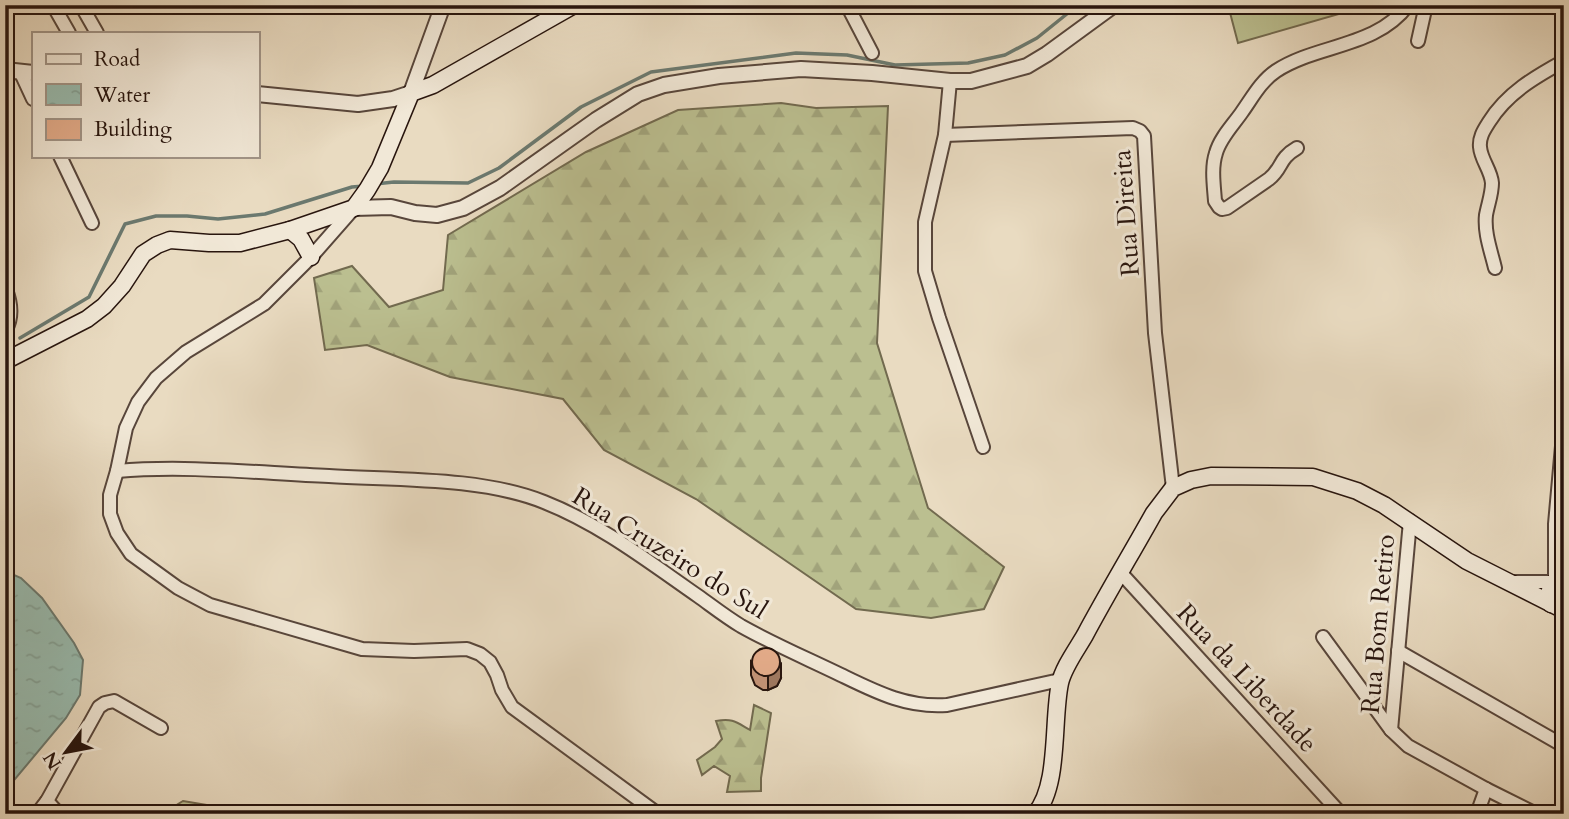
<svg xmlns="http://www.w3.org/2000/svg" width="1569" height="819" font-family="Cardo,serif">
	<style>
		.forest { fill: url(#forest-firs); stroke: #726a4f; stroke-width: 2 }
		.park { fill: #bbbf90; stroke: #726a4f; stroke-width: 2 }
		.water { fill: url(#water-ripples); stroke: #6b796f; stroke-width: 2 }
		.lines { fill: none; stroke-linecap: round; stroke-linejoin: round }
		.stream { stroke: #6b796f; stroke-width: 3.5 }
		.minor-casing { stroke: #58463b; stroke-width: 16 }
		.tertiary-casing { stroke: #58463b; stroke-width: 18 }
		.secondary-casing { stroke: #28150e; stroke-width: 19 }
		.minor { stroke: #f1e8d7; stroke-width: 12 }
		.tertiary { stroke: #f1e8d7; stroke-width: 14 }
		.secondary { stroke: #f1e8d7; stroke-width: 16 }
		.wall { fill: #c39376; stroke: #28150e; stroke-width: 2 }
		.shaded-wall { fill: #9f7860; stroke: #28150e; stroke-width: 2 }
		.building { fill: #e3ab89; stroke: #28150e; stroke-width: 2 }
		.labels { text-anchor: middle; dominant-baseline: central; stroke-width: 6; stroke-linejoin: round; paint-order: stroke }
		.street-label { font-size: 26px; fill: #28150e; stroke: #f1e8d7 }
	</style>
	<defs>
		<pattern id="forest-firs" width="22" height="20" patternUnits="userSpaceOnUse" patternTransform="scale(1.75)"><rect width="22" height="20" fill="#bbbf90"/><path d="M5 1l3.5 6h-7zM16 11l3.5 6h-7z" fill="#a1a37b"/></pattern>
		<pattern id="water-ripples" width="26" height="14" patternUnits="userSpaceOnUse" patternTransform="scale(1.75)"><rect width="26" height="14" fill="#98bbaf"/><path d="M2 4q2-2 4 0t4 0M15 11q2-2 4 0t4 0" fill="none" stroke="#83a095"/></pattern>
	</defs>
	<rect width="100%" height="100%" fill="#e9dbc1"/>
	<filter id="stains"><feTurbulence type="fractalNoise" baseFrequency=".00286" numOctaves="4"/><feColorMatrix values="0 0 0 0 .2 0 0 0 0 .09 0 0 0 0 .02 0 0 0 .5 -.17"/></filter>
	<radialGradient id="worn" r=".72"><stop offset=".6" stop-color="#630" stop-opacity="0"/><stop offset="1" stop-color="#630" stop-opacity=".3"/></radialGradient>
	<g class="forest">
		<polygon points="781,103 816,108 888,106 877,343 928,508 1004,567 984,609 931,618 856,609 696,499 604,450 563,399 450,377 367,345 325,350 314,278 352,266 389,307 443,290 448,235 586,152 678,110"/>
		<path d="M754,705L771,713L761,778V791L727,792L730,776L714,766L702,775L697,760L715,747L722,739L716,721C733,718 736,722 750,730Z"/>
		<polygon points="183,801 260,814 162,814"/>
	</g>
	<polygon class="park" points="1228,5 1370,5 1238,43"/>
	<polygon class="water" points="5,571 21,578 42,598 74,643 83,660 80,695 66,718 5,791"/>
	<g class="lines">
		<g class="stream">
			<polyline points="375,184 394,182 468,183 499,168 581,107 651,72 796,53 847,55 895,65 968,63 1005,55 1037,38 1078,5"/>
			<polyline points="20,338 89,297 125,224 156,216 187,216 218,219 265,214 352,187 364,186"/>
		</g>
		<g class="minor-casing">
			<g id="minor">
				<polyline points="53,5 69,33"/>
				<polyline points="81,5 97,33"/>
				<polyline points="847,5 872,53"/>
				<polyline points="994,5 995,7"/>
				<polyline points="1418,41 1426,5"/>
				<polyline points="20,71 33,99"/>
				<polyline points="950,81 945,135 925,222 925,271 939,318 983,447"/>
				<polyline points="945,135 1133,128 1140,131 1144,136 1155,333 1173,488"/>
				<path d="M1297,148C1278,159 1283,168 1269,179L1227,208L1222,209L1219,207L1215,201C1214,186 1211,168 1216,153C1220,138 1233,125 1242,112C1252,98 1261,81 1276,71C1317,44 1376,48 1408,5"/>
				<polyline points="60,156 92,223"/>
				<polyline points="354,208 311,257 264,304 186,352 156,378 138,402 126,428 117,471 110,495 110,514 117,533 131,554 178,588 210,605 362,649 414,651 467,649 480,654 490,662 497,675 502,690 512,707 658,814"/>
				<path d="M1495,268C1491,251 1484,233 1486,215C1488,204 1492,194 1492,183C1491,170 1481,160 1480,147C1479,137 1484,130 1489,122C1507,93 1535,77 1564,61"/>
				<path d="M117,471C187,465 259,473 329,476C396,480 482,477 544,502C600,524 649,562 698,596C712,606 726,617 741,626C773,644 808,659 841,675C876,692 907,708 947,705L1060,680"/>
				<polyline points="1120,572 1341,814"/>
				<polyline points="1511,582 1564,582"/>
				<polyline points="1555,582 1555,524 1564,424"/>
				<polyline points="1323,637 1391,730 1408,746 1486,789 1536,814"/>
				<polyline points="1398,651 1564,746"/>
				<polyline points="1391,730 1410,521"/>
				<polyline points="47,801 59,814"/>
				<polyline points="37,814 47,801 99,707 105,703 114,701 161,728"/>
				<polyline points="1477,814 1486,789"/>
			</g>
		</g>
		<g class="tertiary-casing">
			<g id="tertiary">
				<polyline points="5,70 33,73"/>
				<polyline points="257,94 358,104 393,99 411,93 443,5"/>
				<polyline points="354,208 391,207 415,213 437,215 463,208 500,188 596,120 638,94 664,85 719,76 801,69 872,73 950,81 971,81 1027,66 1047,54 1114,5"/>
				<path d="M5,290C10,303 12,316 5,329"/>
			</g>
		</g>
		<g class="secondary-casing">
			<g id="secondary">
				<polyline points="290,230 301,239 311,257"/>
				<polyline points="5,361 87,319 104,306 122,286 143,254 157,245 170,240 209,243 240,243 290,230 354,208 367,190 380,168 411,93 433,85 574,5"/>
				<path d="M1551,604C1547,595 1549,589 1555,582"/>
				<path d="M1035,814C1060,786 1052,720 1060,683C1063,668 1077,649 1085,635C1107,594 1131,554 1154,513L1173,488L1191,480L1211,476L1313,477L1357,491L1384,505L1467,561L1564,610"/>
			</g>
		</g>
		<use href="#minor" class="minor"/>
		<use href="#tertiary" class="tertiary"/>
		<use href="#secondary" class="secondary"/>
	</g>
	<polygon class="wall" points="751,661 781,678 777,686 768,690 763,690 755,685 751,675"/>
	<polygon class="shaded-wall" points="781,664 781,678 777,686 768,690 768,676"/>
	<circle class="building" cx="766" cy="662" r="14"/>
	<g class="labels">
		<g class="street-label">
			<text transform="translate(1126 213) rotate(-94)">Rua Direita</text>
			<text transform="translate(670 553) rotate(32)">Rua Cruzeiro do Sul</text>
			<text transform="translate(1378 624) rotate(-85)">Rua Bom Retiro</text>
			<text transform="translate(1247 678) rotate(47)">Rua da Liberdade</text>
		</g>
	</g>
	<rect width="1569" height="819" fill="none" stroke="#e9dbc1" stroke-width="28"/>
	<rect x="7" y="7" width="1555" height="805" fill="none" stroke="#28150e" stroke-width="3.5"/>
	<rect x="14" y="14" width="1541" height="791" fill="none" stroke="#28150e" stroke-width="2"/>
	<rect x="32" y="32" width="228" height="126" fill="#f1e8d7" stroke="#a19487" stroke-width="2"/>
	<rect x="46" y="54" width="35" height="10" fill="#f1e8d7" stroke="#a19487" stroke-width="2"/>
	<text x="94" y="66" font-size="21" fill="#28150e">Road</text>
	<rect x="46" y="84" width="35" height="21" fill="url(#water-ripples)" stroke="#a19487" stroke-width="2"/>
	<text x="94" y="102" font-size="21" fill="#28150e">Water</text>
	<rect x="46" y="119" width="35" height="21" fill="#e3ab89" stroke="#a19487" stroke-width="2"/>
	<text x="94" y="136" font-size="21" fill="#28150e">Building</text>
	<g transform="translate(66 752) rotate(238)" stroke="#f1e8d7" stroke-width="5" paint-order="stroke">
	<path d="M0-5L12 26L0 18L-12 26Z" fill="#28150e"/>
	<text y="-10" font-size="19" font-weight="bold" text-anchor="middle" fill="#28150e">N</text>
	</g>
	<rect width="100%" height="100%" filter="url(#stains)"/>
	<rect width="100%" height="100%" fill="url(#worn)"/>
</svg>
